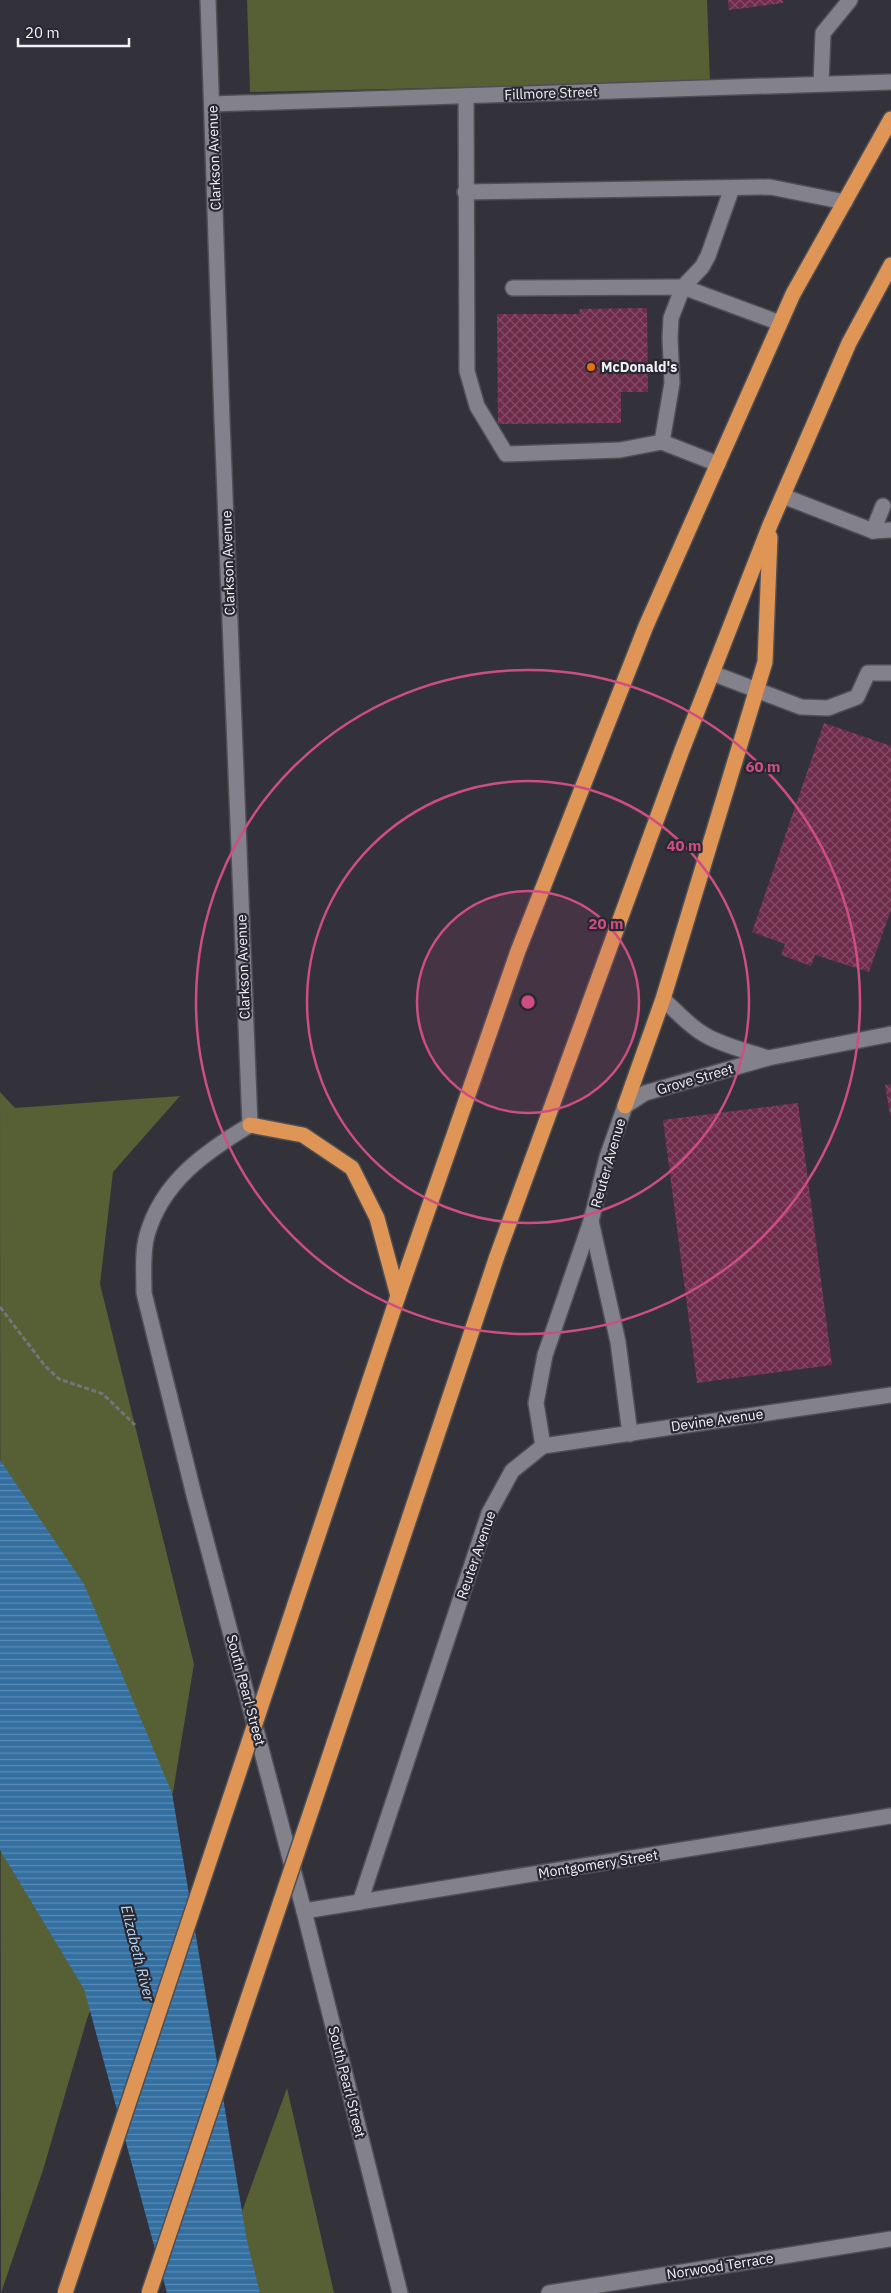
<svg xmlns="http://www.w3.org/2000/svg" width="891" height="2293" font-family="'IBM Plex Sans',sans-serif">
	<style>
		.green { fill: #575f35 }
		.water { fill: url(#water-rules) }
		.building { fill: url(#building-cross-hatch) }
		.lines { fill: none; stroke-linecap: round; stroke-linejoin: round }
		.lane-casing { stroke: #4e4e55; stroke-width: 18 }
		.street-casing { stroke: #4e4e55; stroke-width: 18 }
		.secondary-casing { stroke: #4e4e55; stroke-width: 18 }
		.highway-casing { stroke: #4e4e55; stroke-width: 18 }
		.path { stroke: #75747c; stroke-width: 3; stroke-dasharray: 5 2.5; stroke-linecap: butt }
		.lane { stroke: #82818c; stroke-width: 15 }
		.street { stroke: #82818c; stroke-width: 15 }
		.secondary { stroke: #82818c; stroke-width: 15 }
		.highway { stroke: #de9555; stroke-width: 15 }
		.highway-bridge-casing { stroke: #4e4e55; stroke-width: 18; stroke-linecap: butt }
		.highway-bridge { stroke: #de9555; stroke-width: 15 }
		.ring { fill: none; stroke: #ce4e82; stroke-width: 2.5 }
		.food-dot { fill: #e8710a; stroke: #292831; stroke-width: 2 }
		.labels { text-anchor: middle; dominant-baseline: central; stroke-width: 4.5; stroke-linejoin: round; paint-order: stroke }
		.street-label { font-size: 14px; fill: #f1f1f7; stroke: #292831 }
		.poi-label { font-size: 14px; font-weight: bold; fill: #f1f1f7; stroke: #292831; text-anchor: start }
		.water-label { font-size: 15px; font-style: italic; fill: #b5d4f1; stroke: #292831 }
		.centre { fill: #ce4e82; stroke: #292831; stroke-width: 2.5 }
		.ring-label { font-size: 15px; text-anchor: middle; font-weight: bold; fill: #ce4e82; stroke: #292831; stroke-width: 4.5; stroke-linejoin: round; paint-order: stroke }
	</style>
	<defs>
		<pattern id="water-rules" width="6" height="5" patternUnits="userSpaceOnUse" patternTransform="scale(1.25)"><rect width="6" height="5" fill="#336fa0"/><path d="M0 2.5h6" fill="none" stroke="#5b8bb3"/></pattern>
		<pattern id="building-cross-hatch" width="8" height="8" patternUnits="userSpaceOnUse" patternTransform="scale(1.25)"><rect width="8" height="8" fill="#6e2c49"/><path d="M0 0l8 8M0 8l8-8" fill="none" stroke="#834b64"/></pattern>
	</defs>
	<rect width="100%" height="100%" fill="#33323b"/>
	<g class="green">
		<polygon points="247,0 707,0 710,82 250,92"/>
		<polygon points="0,1092 15,1108 180,1096 113,1172 100,1284 194,1664 173,1792 87,2019 43,2170 1,2293"/>
		<polygon points="287,2088 334,2293 222,2293 225,2258"/>
	</g>
	<polygon class="water" points="0,1460 84,1584 172,1793 247,2241 260,2293 167,2293 84,1989 0,1850"/>
	<g class="building">
		<polygon points="728,0 783,0 783,3 729,10"/>
		<polygon points="647,308 648,392 621,392 621,423 498,424 497,314 579,314 580,309"/>
		<polygon points="824,723 891,746 891,910 869,972 815,955 811,966 781,955 785,944 752,932"/>
		<polygon points="891,1084 891,1115 890,1115 885,1085"/>
		<polygon points="798,1103 832,1365 697,1383 663,1120"/>
	</g>
	<g class="lines">
		<g class="lane-casing">
			<g id="lane">
				<polyline points="821,84 823,33 850,0"/>
				<polyline points="466,96 467,371 477,406 506,454 620,450 662,442 718,464"/>
				<polyline points="465,192 770,187 845,202"/>
				<polyline points="513,288 683,287 780,323"/>
				<polyline points="662,442 672,383 670,338 671,318 683,287 702,267 708,256 732,188"/>
				<polyline points="783,496 873,531 891,530"/>
				<polyline points="873,531 883,506"/>
				<polyline points="712,673 801,707 828,708 857,697 868,673 891,673"/>
			</g>
		</g>
		<g class="street-casing">
			<g id="street">
				<polyline points="208,0 222,420 250,1125"/>
				<polyline points="212,104 891,82"/>
				<path d="M663,999C676,1011 689,1026 705,1035C724,1046 747,1051 768,1058"/>
				<polyline points="630,1434 618,1342 591,1221 607,1157 625,1106 645,1093 768,1058 891,1034"/>
				<polyline points="543,1446 891,1395"/>
				<polyline points="543,1446 536,1403 545,1355 591,1221"/>
				<polyline points="360,1902 489,1513 512,1471 543,1446"/>
				<polyline points="304,1911 891,1816"/>
				<polyline points="549,2293 891,2239"/>
			</g>
		</g>
		<g class="secondary-casing">
			<path id="secondary" d="M250,1125C205,1152 162,1182 147,1235C142,1253 144,1274 144,1293L194,1495L304,1911L400,2293"/>
		</g>
		<g class="highway-casing">
			<g id="highway">
				<polyline points="625,1106 663,999 765,662 770,537"/>
				<polyline points="250,1125 303,1135 352,1168 377,1218 398,1296"/>
				<polyline points="294,1607 398,1296 518,951 646,626 793,294 891,119"/>
				<polyline points="334,1743 497,1256 682,750 770,525 849,343 891,265"/>
			</g>
		</g>
		<polyline class="path" points="0,1307 45,1366 59,1379 103,1394 135,1425"/>
		<use href="#lane" class="lane"/>
		<use href="#street" class="street"/>
		<use href="#secondary" class="secondary"/>
		<use href="#highway" class="highway"/>
		<g class="highway-bridge-casing">
			<g id="highway-bridge">
				<polyline points="65,2293 294,1607"/>
				<polyline points="149,2293 334,1743"/>
			</g>
		</g>
		<use href="#highway-bridge" class="highway-bridge"/>
	</g>
	<circle cx="528" cy="1002" r="111" fill="#ce4e82" fill-opacity=".12"/>
	<g class="ring">
		<circle cx="528" cy="1002" r="111"/>
		<circle cx="528" cy="1002" r="221"/>
		<circle cx="528" cy="1002" r="332"/>
	</g>
	<circle class="food-dot" cx="591" cy="367" r="5"/>
	<g class="labels">
		<g class="street-label">
			<text transform="translate(551 93) rotate(-2)">Fillmore Street</text>
			<text transform="translate(214 158) rotate(-92)">Clarkson Avenue</text>
			<text transform="translate(228 563) rotate(-92)">Clarkson Avenue</text>
			<text transform="translate(243 967) rotate(-92)">Clarkson Avenue</text>
			<text transform="translate(695 1079) rotate(-16)">Grove Street</text>
			<text transform="translate(608 1163) rotate(-74)">Reuter Avenue</text>
			<text transform="translate(717 1420) rotate(-8)">Devine Avenue</text>
			<text transform="translate(476 1555) rotate(-71)">Reuter Avenue</text>
			<text transform="translate(246 1690) rotate(75)">South Pearl Street</text>
			<text transform="translate(598 1864) rotate(-9)">Montgomery Street</text>
			<text transform="translate(347 2082) rotate(76)">South Pearl Street</text>
			<text transform="translate(720 2266) rotate(-9)">Norwood Terrace</text>
		</g>
		<g class="poi-label">
			<text x="601" y="367">McDonald's</text>
		</g>
		<g class="water-label">
			<text transform="translate(138 1953) rotate(76)">Elizabeth River</text>
		</g>
	</g>
	<circle cx="528" cy="1002" r="8" class="centre"/>
	<g class="ring-label">
		<text x="763" y="772">60 m</text>
		<text x="684" y="851">40 m</text>
		<text x="606" y="929">20 m</text>
	</g>
	<path d="M18 38v8h111v-8" fill="none" stroke="#f1f1f7" stroke-width="2.5"/>
	<text x="25" y="38" font-size="15" fill="#f1f1f7" stroke="#292831" stroke-width="4" paint-order="stroke">20 m</text>
</svg>
